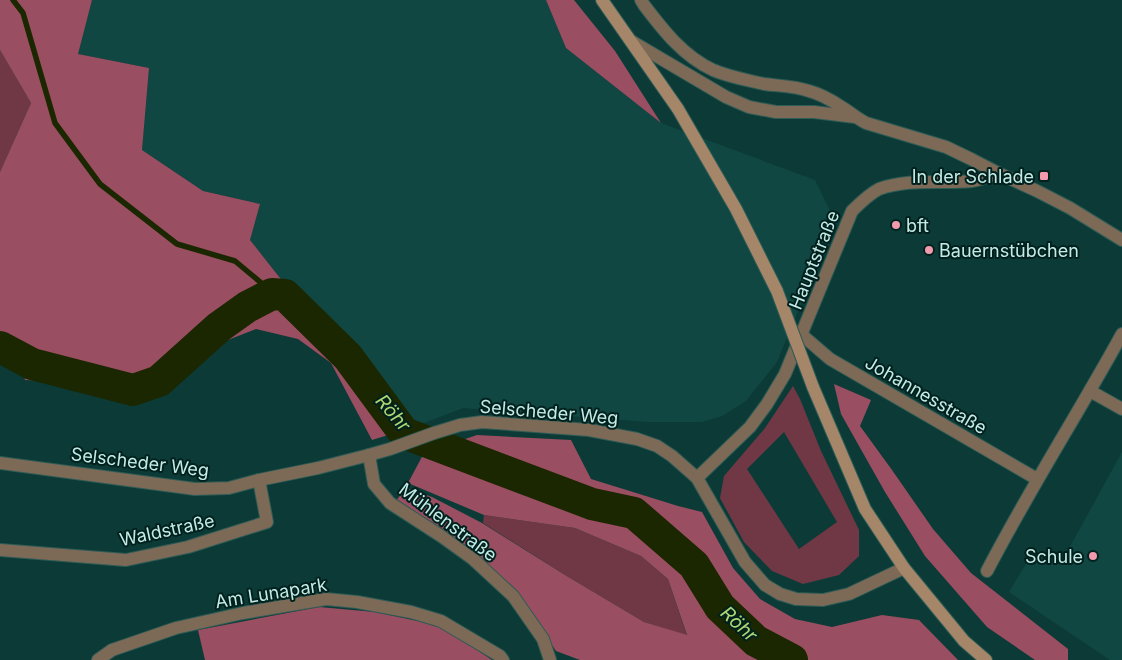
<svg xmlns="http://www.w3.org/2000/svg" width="1122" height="660" font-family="Inter,sans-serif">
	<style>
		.built { fill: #104742 }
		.green { fill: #703845; fill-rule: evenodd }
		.forest { fill: #9a4e61 }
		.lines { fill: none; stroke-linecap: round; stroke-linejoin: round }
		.stream { stroke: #1b2701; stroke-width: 5.5 }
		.river { stroke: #1b2701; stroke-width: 32 }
		.street-casing { stroke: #2d5b56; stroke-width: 14 }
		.secondary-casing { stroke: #2d5b56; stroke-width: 14 }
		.street { stroke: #7c6956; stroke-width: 12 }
		.secondary { stroke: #a58668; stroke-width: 12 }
		.secondary-bridge-casing { stroke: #2d5b56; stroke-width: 14; stroke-linecap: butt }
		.secondary-bridge { stroke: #a58668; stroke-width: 12 }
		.poi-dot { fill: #f29aad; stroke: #00211e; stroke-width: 2 }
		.labels { text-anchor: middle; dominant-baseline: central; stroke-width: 4; stroke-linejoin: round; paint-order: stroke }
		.poi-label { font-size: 18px; fill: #c4ebe6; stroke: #00211e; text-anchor: end }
		.street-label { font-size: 18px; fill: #c4ebe6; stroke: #00211e }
		.water-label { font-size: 19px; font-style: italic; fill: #b0d673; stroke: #00211e }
	</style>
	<rect width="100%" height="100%" fill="#0c3b37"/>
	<g class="built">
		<polygon points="92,0 546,0 566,48 661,123 815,180 835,221 777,362 746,401 722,416 702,422 649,422 463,408 411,428 341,348 295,297 250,240 260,204 203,191 142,150 149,68 77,54"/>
		<polygon points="1122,452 1122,660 1110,660 1009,592 1035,549 1061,563"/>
	</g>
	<g class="green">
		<polygon points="0,50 31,103 0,172"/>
		<path d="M793,386L800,399L821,451L859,530V556L839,575L803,584L772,571L744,542L720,498L724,476L765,428ZM784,432L837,522L799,549L747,469Z"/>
		<polygon points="484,515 575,528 641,556 668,579 687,636 644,622 565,575 483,523"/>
	</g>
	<g class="forest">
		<polygon points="0,0 92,0 78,54 149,68 142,150 203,191 260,204 250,240 295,297 341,348 411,428 372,440 331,363 298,339 256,329 210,347 140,384 25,380 22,365 0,354 0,172 31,103 0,50"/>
		<polygon points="546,0 574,0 615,51 661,123 566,48"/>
		<polygon points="834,384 871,400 860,426 892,470 933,529 971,573 1068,649 1068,660 1035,660 987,627 925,556 885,492 841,414"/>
		<polygon points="477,435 571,440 591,479 678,506 702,512 733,568 760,599 795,619 832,627 882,615 919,620 958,660 580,660 556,651 515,591 395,502 406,488 432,497 482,523 565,575 644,622 687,635 668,579 641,556 575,528 484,515 408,483 424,453"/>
		<polygon points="319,607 375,612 441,626 492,660 205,660 198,630"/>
	</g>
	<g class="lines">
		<polyline class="stream" points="13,0 23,13 55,123 100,184 177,244 235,261 265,286 272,294"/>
		<polyline class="river" points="0,347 32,364 133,390 159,381 219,327 247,307 272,294 285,295 348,357 404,433 592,504 634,513 694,565 720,607 756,641 792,660"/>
		<g class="street-casing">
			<g id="street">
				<path d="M641,0L644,5C663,30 683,56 713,70C729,77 747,80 764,84C779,86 795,86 809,91C820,94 831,100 840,106C849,111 856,118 866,123L946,147L971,159L998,173L1037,191L1070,208L1122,240"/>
				<polyline points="631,41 726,97 749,107 776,112 814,112 855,117"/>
				<polyline points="802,335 830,359 1037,479"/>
				<polyline points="1090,391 1122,409"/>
				<polyline points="369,455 374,484 390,503 441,536 473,559 513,596 543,639 550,660"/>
				<polyline points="0,463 195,489 229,488 259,480 318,468 369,455 390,449 434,433 460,425 482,422 589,430 637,439 657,446 672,456 697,478 745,562 765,585 780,594 796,599 823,600 849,594 904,568"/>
				<path d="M697,478L750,427L767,404L785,374L852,211C860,203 869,194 879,189C909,178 941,184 972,181C981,180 990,176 998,173"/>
				<polyline points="0,550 126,560 188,547 267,522 259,480"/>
				<path d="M987,571C1029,490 1078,414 1122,334"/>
				<polyline points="98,660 112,650 176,628 243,613 326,599 357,602 411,612 441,621 500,656 503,660"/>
			</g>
		</g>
		<g class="secondary-casing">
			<g id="secondary">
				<polyline points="602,0 678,109"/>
				<polyline points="813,387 865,509 904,568 964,641 986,660"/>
			</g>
		</g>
		<use href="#street" class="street"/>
		<use href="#secondary" class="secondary"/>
		<g class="secondary-bridge-casing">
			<polyline id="secondary-bridge" points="678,109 736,209 777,291 813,387"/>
		</g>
		<use href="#secondary-bridge" class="secondary-bridge"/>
	</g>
	<g class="poi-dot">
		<rect x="1039" y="171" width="10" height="10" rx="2.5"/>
		<circle cx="896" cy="225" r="5"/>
		<circle cx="929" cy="250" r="5"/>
		<circle cx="1093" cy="556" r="5"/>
	</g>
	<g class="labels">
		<g class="poi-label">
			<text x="1034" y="176">In der Schlade</text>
			<text x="906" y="225" text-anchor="start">bft</text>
			<text x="939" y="250" text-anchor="start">Bauernstübchen</text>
			<text x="1083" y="556">Schule</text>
		</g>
		<g class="street-label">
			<text transform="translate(814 260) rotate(-68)">Hauptstraße</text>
			<text transform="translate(926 395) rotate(30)">Johannesstraße</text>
			<text transform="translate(549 412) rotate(5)">Selscheder Weg</text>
			<text transform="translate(140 462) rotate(7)">Selscheder Weg</text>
			<text transform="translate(448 522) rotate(37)">Mühlenstraße</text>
			<text transform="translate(167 530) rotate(-12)">Waldstraße</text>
			<text transform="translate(271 593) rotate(-9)">Am Lunapark</text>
		</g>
		<g class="water-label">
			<text transform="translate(393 413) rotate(49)">Röhr</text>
			<text transform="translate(739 624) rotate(43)">Röhr</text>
		</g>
	</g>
</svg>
